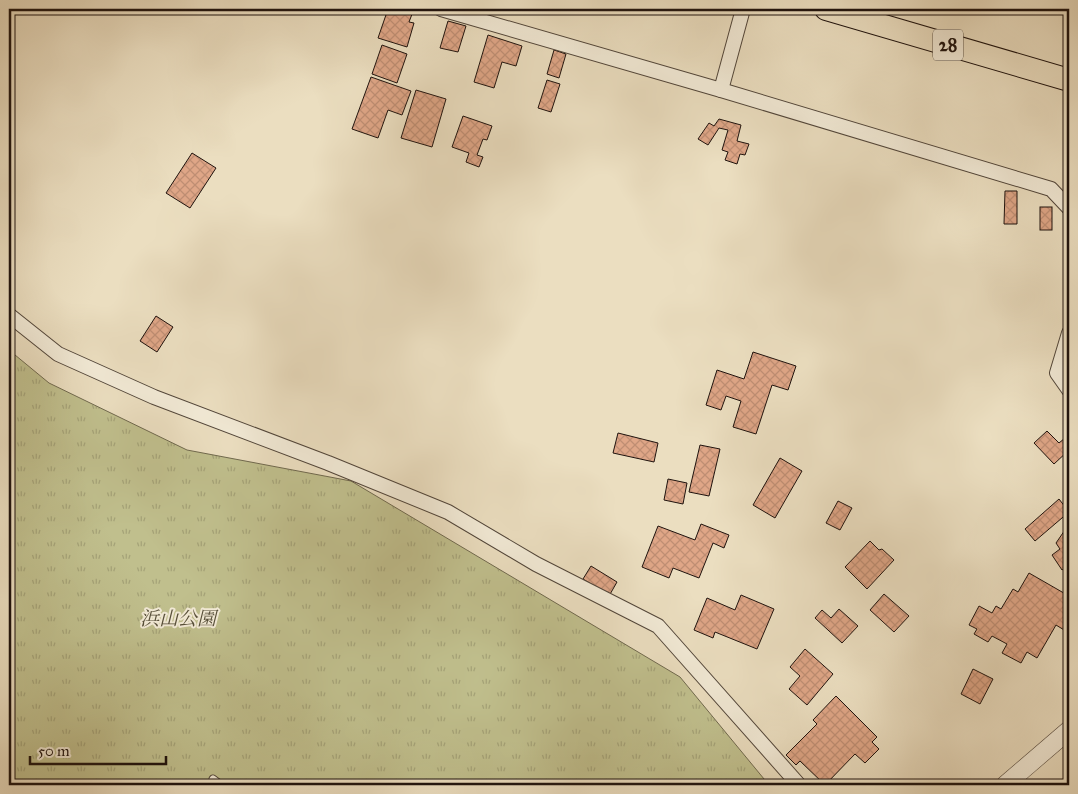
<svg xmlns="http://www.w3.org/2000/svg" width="1078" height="794" font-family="'IM FELL Great Primer','Noto Serif JP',serif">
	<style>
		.park { fill: url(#park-tufts); stroke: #70694e }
		.building { fill: url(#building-cross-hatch); stroke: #1f130e }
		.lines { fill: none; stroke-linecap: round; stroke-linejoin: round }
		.service-casing { stroke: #52463a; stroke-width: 9 }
		.minor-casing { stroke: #52463a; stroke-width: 16 }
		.tertiary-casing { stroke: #52463a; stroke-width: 19 }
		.primary-casing { stroke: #1f130e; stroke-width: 24 }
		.service { stroke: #f2ead6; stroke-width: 7 }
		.minor { stroke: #f2ead6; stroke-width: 14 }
		.tertiary { stroke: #f2ead6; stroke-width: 18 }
		.primary { stroke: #ebdec0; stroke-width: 22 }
		.labels { text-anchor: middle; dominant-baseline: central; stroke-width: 4; stroke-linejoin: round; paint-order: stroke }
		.shield { fill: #f2ead6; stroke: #5e544a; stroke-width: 1 }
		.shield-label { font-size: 18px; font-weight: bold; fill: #1f130e }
		.park-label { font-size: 19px; font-style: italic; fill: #574f3a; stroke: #f2ead6 }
	</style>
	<defs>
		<pattern id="park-tufts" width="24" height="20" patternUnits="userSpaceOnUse" patternTransform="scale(1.25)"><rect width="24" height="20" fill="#c0bf8d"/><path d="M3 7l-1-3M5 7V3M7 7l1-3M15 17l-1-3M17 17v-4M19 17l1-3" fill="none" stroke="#a5a378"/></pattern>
		<pattern id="building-cross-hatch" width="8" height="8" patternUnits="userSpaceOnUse" patternTransform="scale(1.25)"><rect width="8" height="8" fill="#dfa687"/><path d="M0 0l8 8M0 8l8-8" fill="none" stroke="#bf8e73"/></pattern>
	</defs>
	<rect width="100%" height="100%" fill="#ebdec0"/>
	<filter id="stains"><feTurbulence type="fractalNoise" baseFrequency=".004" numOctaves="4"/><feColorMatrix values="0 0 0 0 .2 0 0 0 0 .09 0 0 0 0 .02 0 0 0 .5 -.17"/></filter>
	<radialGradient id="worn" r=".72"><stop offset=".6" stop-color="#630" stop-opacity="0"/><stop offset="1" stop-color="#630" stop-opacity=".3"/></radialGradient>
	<polygon class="park" points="9,350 49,383 187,450 351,481 680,677 769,785 9,785"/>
	<g class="building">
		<polygon points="388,9 414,9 409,22 414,23 407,47 378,38"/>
		<polygon points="448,21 466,26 458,52 440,48"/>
		<polygon points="488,35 522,46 516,66 502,62 494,88 474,82"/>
		<polygon points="382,45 407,54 397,83 372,74"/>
		<polygon points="554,50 566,54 559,78 547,74"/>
		<polygon points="371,77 411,91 402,115 388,110 378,138 352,129"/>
		<polygon points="547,80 560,84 551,112 538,108"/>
		<polygon points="416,90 446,99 432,147 401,138"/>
		<polygon points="463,116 492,126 487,140 483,139 477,155 483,157 479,167 466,162 469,153 452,147"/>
		<polygon points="719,119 741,125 737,141 749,144 745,155 740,154 737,164 725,160 728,152 722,150 728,130 719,128 708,145 698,139 709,123 714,126"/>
		<polygon points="192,153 216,168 190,208 166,193"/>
		<polygon points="1005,191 1017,191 1017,224 1004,224"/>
		<rect x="1040" y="207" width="12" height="23"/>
		<polygon points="156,316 173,327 157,352 140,341"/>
		<polygon points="753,352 796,366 788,390 772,385 756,434 733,427 741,401 726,396 721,410 706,405 717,370 744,379"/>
		<polygon points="1047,431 1059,443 1065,438 1069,442 1069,450 1054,464 1034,443"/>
		<polygon points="618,433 658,443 654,462 613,453"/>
		<polygon points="700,445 720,449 709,496 689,492"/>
		<polygon points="780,458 802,471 775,518 753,505"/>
		<polygon points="668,479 687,483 683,504 664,500"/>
		<polygon points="1059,499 1069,512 1035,541 1025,529"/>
		<polygon points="838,501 852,508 840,530 826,523"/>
		<polygon points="701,524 729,535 724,548 713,543 699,578 673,568 669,578 642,567 658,526 695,540"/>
		<polygon points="1067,527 1069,529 1069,565 1062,570 1052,555 1060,549 1056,543"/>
		<polygon points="870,541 879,550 882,549 894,560 867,589 845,567"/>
		<polygon points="591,566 617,582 609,596 583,579"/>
		<polygon points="1029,573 1069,596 1069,633 1056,625 1037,658 1027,652 1021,663 1002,653 1007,644 992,636 988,642 974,634 977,629 969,625 979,606 992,613 996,606 1001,609 1013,589 1018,592"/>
		<polygon points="884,594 909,616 894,632 870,610"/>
		<polygon points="741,595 774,609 757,649 715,632 713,638 694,630 707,598 735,610"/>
		<polygon points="839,609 858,626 842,643 815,618 822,610 831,618"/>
		<polygon points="805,649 833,674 807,705 789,689 800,676 790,667"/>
		<polygon points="973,669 993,679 980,704 961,694"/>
		<polygon points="836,696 877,737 872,742 879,749 865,763 855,754 825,785 800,761 796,765 786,755 817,724 813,720"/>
	</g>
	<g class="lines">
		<g class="service-casing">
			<polyline id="service" points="213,779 221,785"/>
		</g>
		<g class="minor-casing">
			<g id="minor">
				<polyline points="441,9 721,90 1051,189 1069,208"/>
				<polyline points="721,90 743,9"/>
				<polyline points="9,315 58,354 154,397 328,463 448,512 536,564 658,626 799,785"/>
				<polyline points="1069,333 1057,373 1069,390"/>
			</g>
		</g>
		<g class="tertiary-casing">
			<polyline id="tertiary" points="1005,785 1069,730"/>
		</g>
		<g class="primary-casing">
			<polyline id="primary" points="826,9 1069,80"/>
		</g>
		<use href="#service" class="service"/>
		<use href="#minor" class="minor"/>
		<use href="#tertiary" class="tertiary"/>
		<use href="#primary" class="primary"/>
	</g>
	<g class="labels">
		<rect class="shield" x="933" y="29.5" width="30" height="31" rx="4"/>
		<g class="shield-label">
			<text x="948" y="45">28</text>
		</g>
		<g class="park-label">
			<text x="178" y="618">浜山公園</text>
		</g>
	</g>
	<rect width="1078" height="794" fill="none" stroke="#ebdec0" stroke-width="30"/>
	<rect x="10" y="10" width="1058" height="774" fill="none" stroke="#1f130e" stroke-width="2.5"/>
	<rect x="15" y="15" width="1048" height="764" fill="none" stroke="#1f130e"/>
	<path d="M30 756v8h136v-8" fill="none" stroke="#1f130e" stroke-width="2.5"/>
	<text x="38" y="756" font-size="15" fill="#1f130e" stroke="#f2ead6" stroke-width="4" paint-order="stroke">50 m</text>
	<rect width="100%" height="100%" filter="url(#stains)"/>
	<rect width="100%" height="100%" fill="url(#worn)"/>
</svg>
